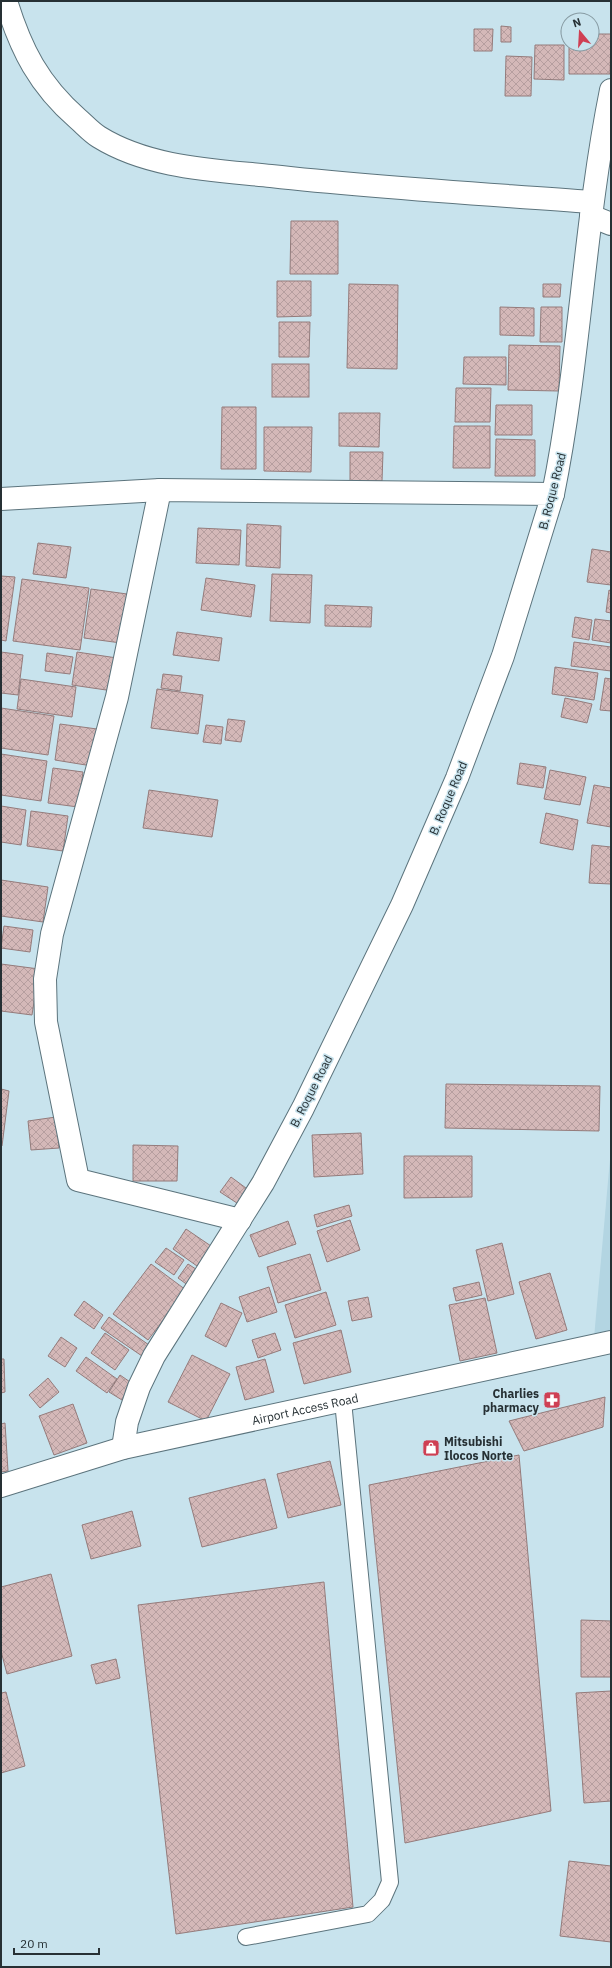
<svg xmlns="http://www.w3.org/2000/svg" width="612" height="1968" font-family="'IBM Plex Sans',sans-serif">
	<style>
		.built { fill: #b3d5e2 }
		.building { fill: url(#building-cross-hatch); stroke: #947b7b }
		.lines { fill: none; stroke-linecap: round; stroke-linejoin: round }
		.service-casing { stroke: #5c747d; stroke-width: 18 }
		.minor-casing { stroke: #5c747d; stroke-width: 24 }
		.tertiary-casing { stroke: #5c747d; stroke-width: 24 }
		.primary-casing { stroke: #5c747d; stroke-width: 24 }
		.service { stroke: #fff; stroke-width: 16 }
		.minor { stroke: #fff; stroke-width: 22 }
		.tertiary { stroke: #fff; stroke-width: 22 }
		.primary { stroke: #fff; stroke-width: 22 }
		.labels { text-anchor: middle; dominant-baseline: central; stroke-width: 3; stroke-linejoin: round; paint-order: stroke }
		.street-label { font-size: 12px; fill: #263034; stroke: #c8e3ed }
		.poi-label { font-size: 12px; font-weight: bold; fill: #263034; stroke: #c8e3ed; text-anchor: end }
	</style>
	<defs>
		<pattern id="building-cross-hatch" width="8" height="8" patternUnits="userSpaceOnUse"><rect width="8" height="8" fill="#d4b8b8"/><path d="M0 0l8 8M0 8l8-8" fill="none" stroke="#b69e9f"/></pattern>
	</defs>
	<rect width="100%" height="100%" fill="#c8e3ed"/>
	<polygon class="built" points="611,1150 611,1333 594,1338 609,1170"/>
	<g class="building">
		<polygon points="501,26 511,27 511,42 501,42"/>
		<polygon points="474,29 493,29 492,51 474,51"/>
		<polygon points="592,34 611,34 610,74 569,74 569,44 592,44"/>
		<polygon points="535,45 564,45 564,80 534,79"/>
		<polygon points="506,56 532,57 531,96 505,96"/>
		<polygon points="291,221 338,221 338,274 290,274"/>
		<polygon points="277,281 311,281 311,316 277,317"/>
		<polygon points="349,284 398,285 397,369 347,368"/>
		<polygon points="543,284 561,284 560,297 543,297"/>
		<polygon points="500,307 534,308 534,336 500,335"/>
		<polygon points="541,307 562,307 562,342 540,342"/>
		<polygon points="279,322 310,322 309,357 279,357"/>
		<polygon points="509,345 560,346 559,391 508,390"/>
		<polygon points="464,357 506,357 506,385 463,384"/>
		<rect x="272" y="364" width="37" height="33"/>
		<polygon points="456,388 491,388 490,422 455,422"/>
		<polygon points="496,405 532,405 532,435 495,435"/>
		<polygon points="222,407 256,407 256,469 221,469"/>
		<polygon points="339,413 380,413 379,447 339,446"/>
		<polygon points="454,426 490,426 490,468 453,468"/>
		<polygon points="264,427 312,427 311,472 264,471"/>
		<polygon points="496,439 535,440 535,476 495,476"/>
		<polygon points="350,452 383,452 382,481 350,481"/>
		<polygon points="247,524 281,526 280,568 246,566"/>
		<polygon points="198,528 241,530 239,565 196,563"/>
		<polygon points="38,543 71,547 66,578 33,574"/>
		<polygon points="592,549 611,552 611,585 587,582"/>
		<polygon points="272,574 312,575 310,623 270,621"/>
		<polygon points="1,576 15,577 6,641 1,640"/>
		<polygon points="206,578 255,585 251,617 201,610"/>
		<polygon points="22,579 89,588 80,650 13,641"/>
		<polygon points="91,589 127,594 121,643 84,638"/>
		<polygon points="609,590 611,591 611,613 606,612"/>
		<polygon points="325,605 372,607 371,627 325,626"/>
		<polygon points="575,617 592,620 589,640 572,637"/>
		<polygon points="595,619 611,621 611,643 592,640"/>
		<polygon points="177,632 222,638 219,661 173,655"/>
		<polygon points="574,642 611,647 611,671 571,666"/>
		<polygon points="1,652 23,655 18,695 1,693"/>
		<polygon points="77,652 117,658 113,691 72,685"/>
		<polygon points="47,653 73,657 70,674 45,671"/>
		<polygon points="555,667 598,673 594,700 552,694"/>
		<polygon points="163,674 182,676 180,691 161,688"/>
		<polygon points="605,678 611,679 611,711 600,710"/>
		<polygon points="21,679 76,687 72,717 17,709"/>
		<polygon points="157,689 203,695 198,734 151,728"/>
		<polygon points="565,698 592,704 587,723 561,717"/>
		<polygon points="1,708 54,716 48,755 1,748"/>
		<polygon points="228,719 245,721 241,742 225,740"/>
		<polygon points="60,724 97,729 92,766 55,760"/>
		<polygon points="206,725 223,727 221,744 203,742"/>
		<polygon points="1,754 47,761 41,801 1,795"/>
		<polygon points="520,763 546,767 543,788 517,784"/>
		<polygon points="53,768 83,772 78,807 48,803"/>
		<polygon points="550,770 586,777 580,805 544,799"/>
		<polygon points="594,785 611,788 611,827 587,823"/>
		<polygon points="149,790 218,800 212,837 143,828"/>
		<polygon points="1,806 26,810 21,845 1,842"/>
		<polygon points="31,811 68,816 63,851 27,846"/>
		<polygon points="546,813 578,820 573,850 540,843"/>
		<polygon points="592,845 611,847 611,884 589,883"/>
		<polygon points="1,880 48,887 43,922 1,916"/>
		<polygon points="4,926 33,930 30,952 1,948"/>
		<polygon points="1,964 39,969 32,1015 1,1011"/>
		<polygon points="446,1084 600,1086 599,1131 445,1128"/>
		<polygon points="1,1089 9,1091 2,1146 1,1146"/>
		<polygon points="56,1117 59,1148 31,1150 28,1121"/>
		<polygon points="361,1133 363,1174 314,1177 312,1135"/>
		<polygon points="133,1145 178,1146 177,1181 133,1181"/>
		<polygon points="404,1156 472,1156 472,1197 404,1198"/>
		<polygon points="231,1177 250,1191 240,1205 220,1192"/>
		<polygon points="349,1205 352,1216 317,1227 314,1215"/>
		<polygon points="350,1220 360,1250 327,1262 317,1231"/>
		<polygon points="288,1221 296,1244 259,1257 250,1235"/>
		<polygon points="186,1229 211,1246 197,1266 173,1249"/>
		<polygon points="502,1243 514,1294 488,1301 476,1250"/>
		<polygon points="166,1248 184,1260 174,1275 155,1262"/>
		<polygon points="310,1254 321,1290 278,1303 267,1267"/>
		<polygon points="151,1264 186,1290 148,1340 113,1314"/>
		<polygon points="188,1264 199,1271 189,1286 178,1278"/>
		<polygon points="550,1273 567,1330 536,1339 519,1282"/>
		<polygon points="479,1282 482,1295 456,1301 453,1288"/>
		<polygon points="269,1287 277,1312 247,1322 239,1297"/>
		<polygon points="326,1292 336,1325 295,1338 285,1305"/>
		<polygon points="368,1297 372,1317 352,1321 348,1301"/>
		<polygon points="485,1298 497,1353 460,1361 449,1305"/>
		<polygon points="84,1301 103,1315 94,1329 74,1315"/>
		<polygon points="221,1303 242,1313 226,1347 205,1336"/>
		<polygon points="109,1317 149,1345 142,1356 101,1328"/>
		<polygon points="341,1330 351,1372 304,1384 293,1343"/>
		<polygon points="105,1333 129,1350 115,1370 91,1353"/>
		<polygon points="275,1333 281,1350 258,1358 252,1340"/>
		<polygon points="61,1337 77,1348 65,1367 48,1356"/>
		<polygon points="192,1355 230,1374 206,1421 168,1402"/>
		<polygon points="86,1357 117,1379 107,1393 76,1371"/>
		<polygon points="1,1359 4,1359 5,1392 1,1393"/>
		<polygon points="265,1359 274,1392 245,1400 236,1367"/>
		<polygon points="120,1375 133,1384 122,1400 109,1392"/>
		<polygon points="48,1378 59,1392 40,1408 29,1395"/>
		<polygon points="605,1397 603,1427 524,1451 509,1421"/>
		<polygon points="73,1404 87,1443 54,1455 39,1416"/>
		<polygon points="5,1423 8,1471 1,1472 1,1424"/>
		<polygon points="519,1455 551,1811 405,1843 369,1485"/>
		<polygon points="330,1461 341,1505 288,1518 277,1474"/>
		<polygon points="265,1479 277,1528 202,1547 189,1498"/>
		<polygon points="132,1511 141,1546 91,1559 82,1525"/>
		<polygon points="51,1574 72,1656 7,1674 1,1651 1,1587"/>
		<polygon points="324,1582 353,1907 176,1934 138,1605"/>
		<polygon points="581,1620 611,1621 611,1677 581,1677"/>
		<polygon points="116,1659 120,1678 96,1684 91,1665"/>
		<polygon points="611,1691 611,1801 584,1803 576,1693"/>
		<polygon points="6,1692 25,1766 1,1773 1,1693"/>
		<polygon points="569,1861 611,1866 611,1942 560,1936"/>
	</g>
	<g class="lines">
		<g class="service-casing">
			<polyline id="service" points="246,1937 368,1914 382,1900 390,1882 343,1401"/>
		</g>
		<g class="minor-casing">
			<g id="minor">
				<path d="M6,1C21,50 39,85 78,119C85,125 91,132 99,137C149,168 213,170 271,176C377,188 485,194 592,202"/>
				<polyline points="591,216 611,224"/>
				<polyline points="160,490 117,697 52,934 45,979 46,1022 78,1180 240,1220"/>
				<path d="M553,494C580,361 584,224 611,90"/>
			</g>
		</g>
		<g class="tertiary-casing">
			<polyline id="tertiary" points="1,499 160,490 553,494 503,656 457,778 402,905 303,1108 263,1183 154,1356 139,1387 127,1422 123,1448"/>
		</g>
		<g class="primary-casing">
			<g id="primary">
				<path id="s1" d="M1,1486L123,1448L611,1342"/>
			</g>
		</g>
		<use href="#service" class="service"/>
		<use href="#minor" class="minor"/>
		<use href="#tertiary" class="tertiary"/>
		<use href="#primary" class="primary"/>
	</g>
	<defs>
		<g id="pharmacy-square" transform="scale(0.9)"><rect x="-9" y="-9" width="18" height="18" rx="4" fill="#cf3f53" stroke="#c8e3ed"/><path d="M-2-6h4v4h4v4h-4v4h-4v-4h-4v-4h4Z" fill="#fff"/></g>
		<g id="shop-square" transform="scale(0.9)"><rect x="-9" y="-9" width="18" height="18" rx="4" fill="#cf3f53" stroke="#c8e3ed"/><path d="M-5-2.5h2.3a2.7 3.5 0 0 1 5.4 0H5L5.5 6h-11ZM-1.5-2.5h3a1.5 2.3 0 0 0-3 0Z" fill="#fff"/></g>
	</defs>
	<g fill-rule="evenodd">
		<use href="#pharmacy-square" x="552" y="1400"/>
		<use href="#shop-square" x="431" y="1448"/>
	</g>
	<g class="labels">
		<g class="street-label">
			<text transform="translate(552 491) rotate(-76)">B. Roque Road</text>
			<text transform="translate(448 798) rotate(-67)">B. Roque Road</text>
			<text transform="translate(311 1091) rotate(-63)">B. Roque Road</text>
			<text stroke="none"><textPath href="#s1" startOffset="314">Airport Access Road</textPath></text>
		</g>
		<g class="poi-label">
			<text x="539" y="1393">Charlies<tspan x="539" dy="14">pharmacy</tspan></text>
			<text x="444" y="1441" text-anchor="start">Mitsubishi<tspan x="444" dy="14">Ilocos Norte</tspan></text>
		</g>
	</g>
	<rect width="612" height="1968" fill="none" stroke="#263034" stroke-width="4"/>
	<g transform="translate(580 32) rotate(342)"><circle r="19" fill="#c8e3ed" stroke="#879ba3"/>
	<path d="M0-3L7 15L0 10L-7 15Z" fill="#cf3f53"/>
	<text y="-6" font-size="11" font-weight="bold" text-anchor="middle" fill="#263034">N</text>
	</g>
	<path d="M14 1948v6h85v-6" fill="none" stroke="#263034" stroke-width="2"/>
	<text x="20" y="1948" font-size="12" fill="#263034" stroke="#c8e3ed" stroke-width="3" paint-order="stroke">20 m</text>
</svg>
